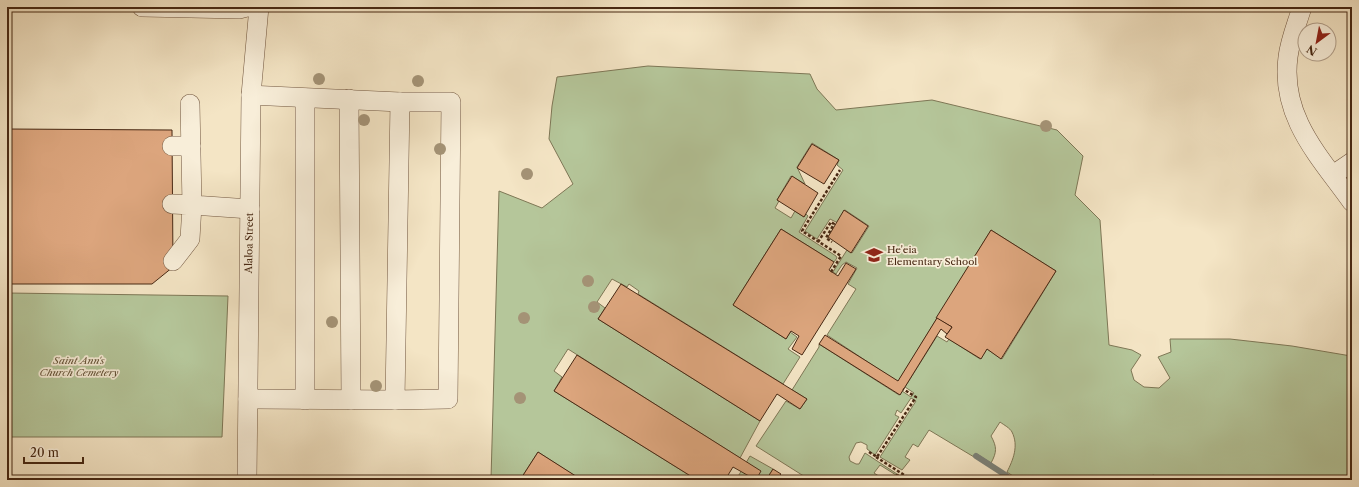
<svg xmlns="http://www.w3.org/2000/svg" width="1359" height="487" font-family="'Libre Caslon Text',serif">
	<style>
		.green { fill: #b5c69a; stroke: #7e7756 }
		.lines { fill: none; stroke-linecap: round; stroke-linejoin: round }
		.stream { stroke: #7b8178; stroke-width: 6 }
		.building { fill: #dca57d; stroke: #472813 }
		.minor-casing { stroke: #725740; stroke-width: 20 }
		.path { stroke: #472813; stroke-width: 2.5; stroke-dasharray: 3 2; stroke-linecap: butt }
		.minor { stroke: #f8eed9; stroke-width: 19 }
		.tree { fill: #a49376 }
		.labels { text-anchor: middle; dominant-baseline: central; stroke-width: 3.5; stroke-linejoin: round; paint-order: stroke }
		.street-label { font-size: 10px; fill: #472813; stroke: #f8eed9 }
		.poi-label { font-size: 10px; fill: #472813; stroke: #f8eed9; text-anchor: start }
		.park-label { font-size: 10px; font-style: italic; fill: #625035; stroke: #f8eed9 }
	</style>
	<rect width="100%" height="100%" fill="#f4e5c5"/>
	<filter id="stains"><feTurbulence type="fractalNoise" baseFrequency=".005" numOctaves="4"/><feColorMatrix values="0 0 0 0 .2 0 0 0 0 .09 0 0 0 0 .02 0 0 0 .5 -.17"/></filter>
	<radialGradient id="worn" r=".72"><stop offset=".6" stop-color="#630" stop-opacity="0"/><stop offset="1" stop-color="#630" stop-opacity=".3"/></radialGradient>
	<g class="green">
		<path d="M648,66L810,74L817,89L836,110L932,100L1057,130L1083,156L1075,195L1100,220L1109,345L1132,350L1141,355L1131,370L1134,380L1144,387L1159,388L1170,378L1158,357L1171,352L1170,339H1230L1292,346L1351,356L1352,357V480H1155L1154,475L1150,476V480H1019L1007,472C1013,460 1019,446 1012,432C1010,428 1004,425 1000,422L991,436C997,447 997,452 991,463L977,454L974,457L929,430L918,447L913,444L905,457L910,460L902,470L880,457L916,401L911,398L901,413L897,410L895,415L899,417L875,455L867,449V445L861,442L856,443L849,457L850,461L856,464H859L865,453L897,474L896,475L880,465L874,473L885,480H810L756,446L786,401L800,409L807,399L792,390L819,347V344L899,395L902,391L911,397L914,393L905,387L937,336L947,342L949,339L980,359L987,349L1002,359L1056,271L991,230L898,382L827,335L856,289L848,284L857,268L846,262L842,265L836,274L833,272L847,250L852,253L869,226L845,210L838,223L830,219L817,239L805,231L843,170L837,165L839,160L812,143L797,167L805,184L791,176L777,200L779,201L775,208L791,218L795,211L804,217L806,214L808,216L799,232L836,256L837,258L834,262L781,229L733,305L786,339L790,332L797,337L788,349L800,357L783,384L638,294L639,291L629,284L627,287L612,279L597,302L605,308L598,319L760,421L740,458L568,349L554,371L562,377L554,391L697,480H581L538,452L520,480L491,479L499,191L542,208L573,184L549,139L552,106L557,77Z"/>
		<polygon points="7,293 228,296 222,437 7,437"/>
		<polygon points="750,456 773,469 766,480 736,480"/>
	</g>
	<g class="lines">
		<polyline class="stream" points="976,456 1007,476 1007,480"/>
	</g>
	<g class="building">
		<polygon points="7,129 172,130 173,267 152,284 7,284"/>
		<polygon points="812,144 839,160 824,184 797,168"/>
		<polygon points="792,176 818,193 804,217 777,200"/>
		<polygon points="844,210 868,226 851,253 828,237"/>
		<polygon points="781,229 834,262 829,270 838,276 846,263 856,269 802,355 792,349 799,336 791,331 786,339 733,305"/>
		<polygon points="991,230 1056,271 1001,359 987,349 981,359 945,337 952,327 936,318"/>
		<polygon points="621,284 807,399 800,409 777,394 760,421 598,319"/>
		<polygon points="937,318 952,327 947,334 941,329 900,395 819,344 825,335 898,381"/>
		<polygon points="577,355 761,471 756,480 733,467 725,480 697,480 554,391"/>
		<polygon points="538,452 582,480 520,480"/>
		<polygon points="773,469 781,474 779,476 785,480 766,480"/>
		<polygon points="897,474 907,480 893,480"/>
	</g>
	<g class="lines">
		<g class="minor-casing">
			<g id="minor">
				<polyline points="142,7 239,9 247,7"/>
				<path d="M1302,7C1297,24 1290,40 1288,57C1280,117 1320,157 1352,202"/>
				<polyline points="349,99 351,400"/>
				<polyline points="190,104 192,205 250,209"/>
				<polyline points="172,146 191,146"/>
				<polyline points="1333,175 1352,162"/>
				<polyline points="172,204 192,205 190,239 173,261"/>
				<polyline points="248,399 395,400 448,399 451,102 400,102 251,95"/>
				<polyline points="305,400 305,98"/>
				<polyline points="395,400 400,102"/>
				<polyline points="247,480 251,95 259,7"/>
			</g>
		</g>
		<g class="path">
			<polyline points="818,242 831,222 834,224 826,238 832,242"/>
			<polyline points="831,272 841,256 802,231 840,170"/>
			<polyline points="869,452 877,457 916,397 903,389"/>
			<polyline points="876,457 912,480"/>
			<polyline points="1152,477 1153,480"/>
		</g>
		<use href="#minor" class="minor"/>
	</g>
	<g class="tree">
		<circle cx="319" cy="79" r="6"/>
		<circle cx="418" cy="81" r="6"/>
		<circle cx="364" cy="120" r="6"/>
		<circle cx="1046" cy="126" r="6"/>
		<circle cx="440" cy="149" r="6"/>
		<circle cx="527" cy="174" r="6"/>
		<circle cx="588" cy="281" r="6"/>
		<circle cx="594" cy="307" r="6"/>
		<circle cx="524" cy="318" r="6"/>
		<circle cx="332" cy="322" r="6"/>
		<circle cx="376" cy="386" r="6"/>
		<circle cx="520" cy="398" r="6"/>
	</g>
	<defs>
		<g id="school-bare" transform="scale(1.38)"><path d="M0-5L7-2L0 1L-7-2ZM-4 1L0 2.5L4 1V4Q0 6-4 4Z" fill="#8f2418" stroke="#f8eed9" stroke-width="2.5" paint-order="stroke"/></g>
	</defs>
	<g fill-rule="evenodd">
		<use href="#school-bare" x="874" y="255"/>
	</g>
	<g class="labels">
		<g class="street-label">
			<text transform="translate(249 243) rotate(-89)">Alaloa Street</text>
		</g>
		<g class="poi-label">
			<text x="887" y="249">He'eia<tspan x="887" dy="12">Elementary School</tspan></text>
		</g>
		<g class="park-label">
			<text x="79" y="360">Saint Ann's<tspan x="79" dy="12">Church Cemetery</tspan></text>
		</g>
	</g>
	<rect width="1359" height="487" fill="none" stroke="#f4e5c5" stroke-width="24"/>
	<rect x="8" y="8" width="1343" height="471" fill="none" stroke="#472813" stroke-width="2"/>
	<rect x="12" y="12" width="1335" height="463" fill="none" stroke="#472813"/>
	<g transform="translate(1317 42) rotate(212)"><circle r="19" fill="#f8eed9" stroke="#b19f8a"/>
	<path d="M0-3L7 15L0 10L-7 15Z" fill="#8f2418"/>
	<text y="-6" font-size="11" font-weight="bold" text-anchor="middle" fill="#472813">N</text>
	</g>
	<path d="M24 457v6h59v-6" fill="none" stroke="#472813" stroke-width="2"/>
	<text x="30" y="457" font-size="12" fill="#472813" stroke="#f8eed9" stroke-width="3" paint-order="stroke">20 m</text>
	<rect width="100%" height="100%" filter="url(#stains)"/>
	<rect width="100%" height="100%" fill="url(#worn)"/>
</svg>
